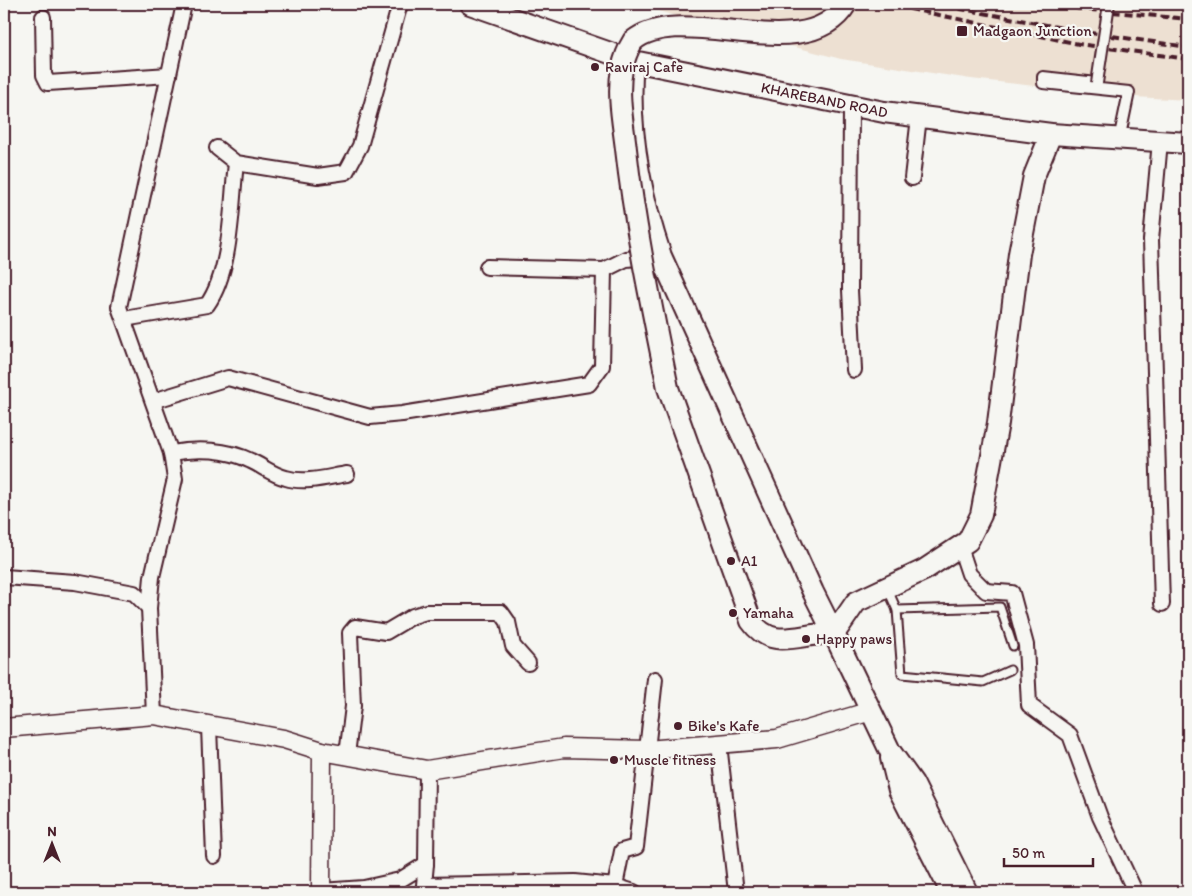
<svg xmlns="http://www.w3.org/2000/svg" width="1192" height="896" font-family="Itim,sans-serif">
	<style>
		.built { fill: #ede0d2 }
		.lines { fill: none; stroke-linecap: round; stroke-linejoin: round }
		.service-casing { stroke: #4a1f2b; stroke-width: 11 }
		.pedestrian-casing { stroke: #4a1f2b; stroke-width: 14 }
		.minor-casing { stroke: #4a1f2b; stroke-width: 18 }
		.tertiary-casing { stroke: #4a1f2b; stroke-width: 21 }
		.secondary-casing { stroke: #4a1f2b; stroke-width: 24 }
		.service { stroke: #f6f6f2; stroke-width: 7 }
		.pedestrian { stroke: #f6f6f2; stroke-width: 10 }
		.minor { stroke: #f6f6f2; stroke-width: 14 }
		.tertiary { stroke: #f6f6f2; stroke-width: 18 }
		.secondary { stroke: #f6f6f2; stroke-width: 20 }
		.rail { stroke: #4a1f2b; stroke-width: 4; stroke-dasharray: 8 4; stroke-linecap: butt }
		.pedestrian-bridge-casing { stroke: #4a1f2b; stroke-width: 14; stroke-linecap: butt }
		.secondary-bridge-casing { stroke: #4a1f2b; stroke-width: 24; stroke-linecap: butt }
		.pedestrian-bridge { stroke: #f6f6f2; stroke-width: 10 }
		.secondary-bridge { stroke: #f6f6f2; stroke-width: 20 }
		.poi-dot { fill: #4a1f2b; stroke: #f6f6f2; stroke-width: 2 }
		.labels { text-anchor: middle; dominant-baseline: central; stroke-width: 4.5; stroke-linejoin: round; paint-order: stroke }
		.poi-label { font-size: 15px; fill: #4a1f2b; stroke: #f6f6f2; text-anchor: start }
		.street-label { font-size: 15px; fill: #4a1f2b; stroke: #f6f6f2 }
	</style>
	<rect width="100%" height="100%" fill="#f6f6f2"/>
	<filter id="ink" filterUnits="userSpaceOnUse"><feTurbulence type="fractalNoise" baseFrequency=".02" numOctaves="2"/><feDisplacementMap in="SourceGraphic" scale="10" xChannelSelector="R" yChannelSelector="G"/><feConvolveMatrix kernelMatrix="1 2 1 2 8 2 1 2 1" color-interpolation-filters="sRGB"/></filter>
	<g filter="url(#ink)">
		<polygon class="built" points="631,4 1188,4 1188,100 1134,97 971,79 841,59"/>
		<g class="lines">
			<g class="service-casing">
				<g id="service">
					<polyline points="888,590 897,610 1000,607 1013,646"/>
					<polyline points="897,610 902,674 983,682 1010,670"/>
				</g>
			</g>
			<g class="pedestrian-casing">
				<polyline id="pedestrian" points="1097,83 1043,77 1043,83 1129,92 1119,140"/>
			</g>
			<g class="minor-casing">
				<g id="minor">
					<polyline points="43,17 44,75 48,83 169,75"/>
					<polyline points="851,106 850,290 854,370"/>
					<polyline points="1160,141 1151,240 1162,604"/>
					<polyline points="236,163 318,176 346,172 360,146 400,4"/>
					<polyline points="912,178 919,117"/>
					<polyline points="487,267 604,270"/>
					<path d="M124,319L207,305C232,270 231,206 236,163L217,148"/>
					<polyline points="153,401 228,378 370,417 402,414 589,384 602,366 604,270 626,259 650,257"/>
					<path d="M171,453C197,448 227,449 251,461C262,466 273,475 286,478C305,484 328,477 347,474"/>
					<polyline points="960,547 969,574 986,591 1012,593 1026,645 1029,705 1070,735 1100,817 1133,887 1131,892"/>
					<polyline points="4,577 75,582 134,593 149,608"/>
					<polyline points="154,715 149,608 152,577 175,479 171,453 119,307 184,4"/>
					<polyline points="209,727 214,856"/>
					<polyline points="719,744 736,892"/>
					<polyline points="347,755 353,706 350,633 355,627 386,632 413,616 426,612 501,612 508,622 513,646 528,663"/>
					<polyline points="427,770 426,864 424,885 575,882 615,886"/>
					<polyline points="321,891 364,888 400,880 426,864"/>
					<polyline points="634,892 615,886 622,851 636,847 655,679"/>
				</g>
			</g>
			<g class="tertiary-casing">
				<g id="tertiary">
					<polyline points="4,728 154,715 284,739 322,751 427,770 564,748 647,750 777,739 871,711"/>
					<polyline points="321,892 322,751"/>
				</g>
			</g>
			<g class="secondary-casing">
				<g id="secondary">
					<path id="s1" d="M470,4L633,61L884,112L1051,134L1188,143"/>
					<path d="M633,61C627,126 640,194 661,256L813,592L834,634L856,602L924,570L968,541L981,515L998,423L1019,254L1034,176L1051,134"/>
					<path d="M668,388L751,621C773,653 803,631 834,634L890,751L913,783L967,892"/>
					<polyline points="891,758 899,790 951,892"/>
				</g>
			</g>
			<use href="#service" class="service"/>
			<use href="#pedestrian" class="pedestrian"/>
			<use href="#minor" class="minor"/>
			<use href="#tertiary" class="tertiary"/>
			<use href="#secondary" class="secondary"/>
			<g class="rail">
				<polyline points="886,4 1079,44 1188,59"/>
				<polyline points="935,4 1084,32 1188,47"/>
				<polyline points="1029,4 1188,19"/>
			</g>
			<g class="pedestrian-bridge-casing">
				<polyline id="pedestrian-bridge" points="1097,83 1109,4"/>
			</g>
			<g class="secondary-bridge-casing">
				<path id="secondary-bridge" d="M668,388C652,308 635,229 626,149C623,123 617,94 622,69C624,60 628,49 633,41C682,0 806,70 846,4"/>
			</g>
			<use href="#pedestrian-bridge" class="pedestrian-bridge"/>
			<use href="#secondary-bridge" class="secondary-bridge"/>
		</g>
	</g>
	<g class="poi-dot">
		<rect x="956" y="25" width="12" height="12" rx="2.5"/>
		<circle cx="595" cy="67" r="5"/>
		<circle cx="731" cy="561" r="5"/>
		<circle cx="733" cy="613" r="5"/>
		<circle cx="806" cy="639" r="5"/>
		<circle cx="678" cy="726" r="5"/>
		<circle cx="614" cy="760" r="5"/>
	</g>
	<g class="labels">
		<g class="poi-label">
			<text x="973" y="31">Madgaon Junction</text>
			<text x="605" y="67">Raviraj Cafe</text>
			<text x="741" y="561">A1</text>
			<text x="743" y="613">Yamaha</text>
			<text x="816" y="639">Happy paws</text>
			<text x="688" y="726">Bike's Kafe</text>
			<text x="624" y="760">Muscle fitness</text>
		</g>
		<g class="street-label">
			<text stroke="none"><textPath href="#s1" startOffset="368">KHAREBAND ROAD</textPath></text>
		</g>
	</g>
	<rect width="1192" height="896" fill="none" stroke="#f6f6f2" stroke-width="20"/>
	<rect x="10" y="10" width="1172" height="876" fill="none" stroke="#4a1f2b" stroke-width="2" filter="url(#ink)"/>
	<g transform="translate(52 844)" stroke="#f6f6f2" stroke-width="4" paint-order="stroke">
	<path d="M0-4L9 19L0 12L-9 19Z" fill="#4a1f2b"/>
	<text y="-8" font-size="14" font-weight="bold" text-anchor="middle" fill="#4a1f2b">N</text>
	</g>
	<path d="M1004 858v8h89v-8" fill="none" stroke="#4a1f2b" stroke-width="2.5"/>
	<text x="1012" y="858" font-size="15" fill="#4a1f2b" stroke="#f6f6f2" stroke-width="4" paint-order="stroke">50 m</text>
</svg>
